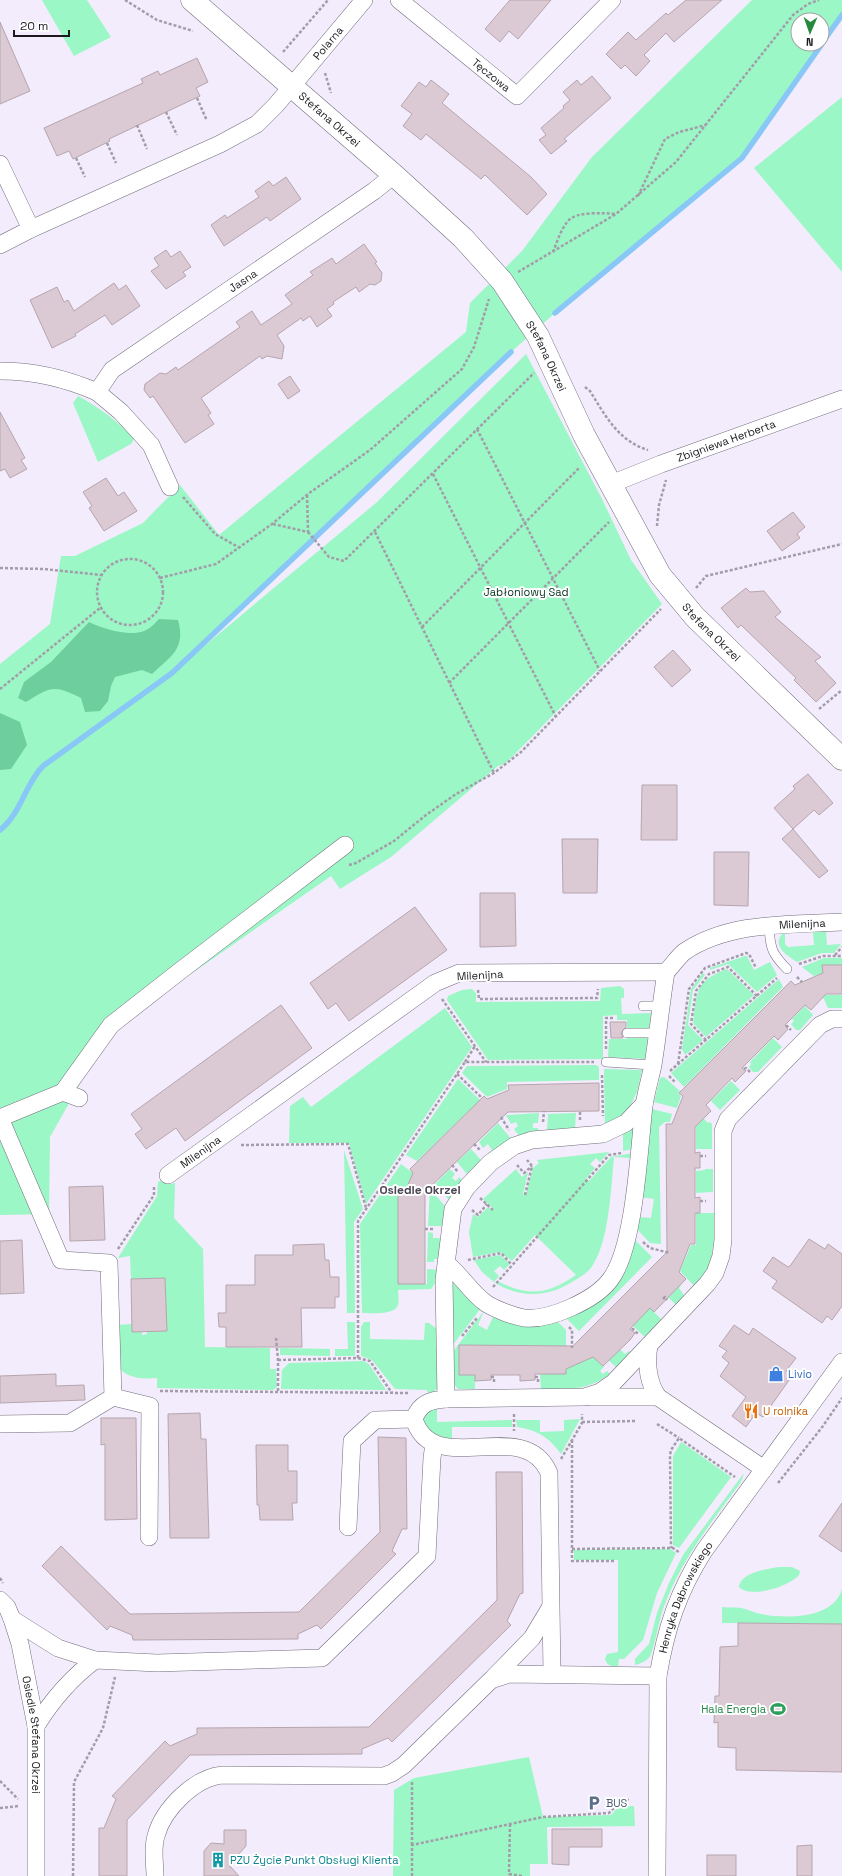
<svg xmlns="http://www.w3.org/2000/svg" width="842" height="1876" font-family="'Space Grotesk',sans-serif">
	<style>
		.green { fill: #9bf7c5 }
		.forest { fill: #6ece9d }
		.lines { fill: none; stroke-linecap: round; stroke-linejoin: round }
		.stream { stroke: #89c7f7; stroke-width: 5.5 }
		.building { fill: #dbcad3; stroke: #b6a5ae }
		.lane-casing { stroke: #726d7b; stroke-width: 10 }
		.street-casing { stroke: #726d7b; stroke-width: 18 }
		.secondary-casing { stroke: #726d7b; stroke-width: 23 }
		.path { stroke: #a29da9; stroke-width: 2.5; stroke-dasharray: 3 2; stroke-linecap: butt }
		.lane { stroke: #fff; stroke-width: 9 }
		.street { stroke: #fff; stroke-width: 17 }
		.secondary { stroke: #fff; stroke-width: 22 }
		.labels { text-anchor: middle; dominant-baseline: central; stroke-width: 4; stroke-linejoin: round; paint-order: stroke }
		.street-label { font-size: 11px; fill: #1b191e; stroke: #fff }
		.park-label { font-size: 11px; fill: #073320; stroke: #fff }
		.shop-label { font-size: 11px; fill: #366cbe; stroke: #fff; text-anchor: start }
		.food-label { font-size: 11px; fill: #c56008; stroke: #fff; text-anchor: start }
		.leisure-label { font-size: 11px; fill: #27864d; stroke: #fff; text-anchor: end }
		.service-label { font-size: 11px; fill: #4e5e75; stroke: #fff; text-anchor: start }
		.culture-label { font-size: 11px; fill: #0d838f; stroke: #fff; text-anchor: start }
		.neighbourhood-label { font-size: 12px; font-weight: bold; fill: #4b4653; stroke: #fff }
	</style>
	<rect width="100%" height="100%" fill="#f2ecfc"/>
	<g class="green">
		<polygon points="42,0 87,0 111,37 74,56"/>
		<polygon points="752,0 842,0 842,15 822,43 822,20 798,20 798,44 822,44 742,158 555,313 511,352 179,667 376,503 526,354 602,499 631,560 662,604 512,757 504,764 498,766 391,857 340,889 331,876 125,1020 90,1066 50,1137 49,1214 0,1215 0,664 50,624 61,556 75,556 143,523 180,485 219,535 466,332 470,303 522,251 592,157"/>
		<polygon points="842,97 842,272 754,168"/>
		<path d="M78,396C100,408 118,421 134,439L131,444L98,462L73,403Z"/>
		<path d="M826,931L827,945L841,944L834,953H822L797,962C788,956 772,947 782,934H785V944L788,947L814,945L813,932Z"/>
		<polygon points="745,956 747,956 754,970 770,962 777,975 757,992 728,964 710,970 710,968"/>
		<polygon points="824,958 842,958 842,965 822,965 823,973 814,976 802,967"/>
		<path d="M727,969L754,995L706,1037L693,1023C697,992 695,981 727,969Z"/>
		<polygon points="703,973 705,975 693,990 688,1025 703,1040 685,1055 682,1049 691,989"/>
		<polygon points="779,979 783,987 684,1087 671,1073"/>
		<polygon points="620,986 624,989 624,998 621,998 622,1014 651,1013 649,1030 627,1030 627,1020 617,1020 617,1015 603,1016 603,1059 488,1060 447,1000 448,996 462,990 472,989 476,993 476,1002 600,1001 601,988"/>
		<polygon points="822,995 842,995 842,1008 828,1008"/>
		<polygon points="805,1006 813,1015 800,1030 796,1030 791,1024 794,1021 792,1019"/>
		<polygon points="445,1008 472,1047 366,1204 349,1143 289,1143 290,1106 303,1097 311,1107"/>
		<polygon points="627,1035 648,1036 645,1059 608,1057 609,1039 627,1039"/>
		<polygon points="773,1038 782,1047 758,1072 753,1072 749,1067 751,1064 750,1062"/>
		<polygon points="596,1065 599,1067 599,1080 507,1082 507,1089 487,1097 462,1073 467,1066"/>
		<polygon points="604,1069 642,1070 637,1092 626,1114 605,1127"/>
		<polygon points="664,1077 680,1091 678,1093 681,1096 677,1108 654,1102 660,1078"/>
		<polygon points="458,1079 480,1100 417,1161 406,1155"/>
		<polygon points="731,1081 740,1090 720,1110 711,1101"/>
		<polygon points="652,1109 672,1114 670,1122 665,1122 659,1127 661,1244 650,1243 635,1227 638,1217 651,1218 654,1199 641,1197"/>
		<polygon points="539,1113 538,1123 533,1123 533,1128 538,1128 538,1131 519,1136 514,1129 518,1126 516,1122 511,1124 506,1115"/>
		<polygon points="576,1113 575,1129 547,1130 548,1114"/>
		<polygon points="705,1117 704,1119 708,1123 710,1122 712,1124 712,1149 696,1149 696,1124"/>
		<polygon points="636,1121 634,1149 623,1151 623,1134"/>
		<polygon points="498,1123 512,1140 489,1155 488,1153 492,1150 488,1144 483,1148 479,1142"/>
		<polygon points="471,1149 481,1160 467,1174 457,1162"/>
		<polygon points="344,1150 363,1209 354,1222 355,1313 347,1313"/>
		<path d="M609,1152L600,1162L596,1158L590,1164L595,1168L586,1179L589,1181L611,1157L633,1153L630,1158L614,1157C611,1188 609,1246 590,1269C584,1276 564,1287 556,1290C535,1297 516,1295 497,1284L499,1282C531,1297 548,1294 576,1275L535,1235L512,1261L500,1252L473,1257L469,1232L473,1214L478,1217L488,1207L492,1210L494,1209L483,1199L516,1169L522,1177L528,1172L523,1195L526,1194L533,1168L539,1163L537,1160Z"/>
		<path d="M401,1164L413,1173L404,1194H398V1284H427V1269L440,1270L437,1280L431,1289L398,1290C398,1295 400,1302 397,1307C392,1315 370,1313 362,1313L360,1224Z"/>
		<polygon points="450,1169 455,1174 452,1178 456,1181 459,1177 462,1180 449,1200 444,1194 447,1191 442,1187 439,1189 435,1184"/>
		<polygon points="705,1169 713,1169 713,1192 696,1193 696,1171 705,1170"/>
		<path d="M167,1178L171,1184L175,1183L174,1218L203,1249L205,1347L270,1348V1369H276L277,1387L273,1390L157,1388V1378C140,1379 131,1379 118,1368V1325L132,1324V1332H142V1335L147,1334V1332L167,1331L165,1278L131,1279L130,1256L118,1258L157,1196L158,1182Z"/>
		<polygon points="430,1189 445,1206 442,1226 428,1226"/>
		<polygon points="696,1213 714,1213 714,1240 710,1267 696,1288 680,1271 691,1245 696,1245"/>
		<polygon points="428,1232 433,1233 433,1238 442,1238 440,1259 434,1259 434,1262 427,1262"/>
		<polygon points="634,1239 652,1257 579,1331 565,1317 582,1310"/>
		<polygon points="500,1255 510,1264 504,1270 500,1266 494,1271 499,1276 494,1282 482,1272 474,1260"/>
		<polygon points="676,1281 681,1286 679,1288 686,1298 677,1306 664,1293"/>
		<polygon points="454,1282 481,1308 452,1346 452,1284"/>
		<polygon points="650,1308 663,1321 646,1338 633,1326"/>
		<polygon points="484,1311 478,1325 487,1330 494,1315 556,1320 566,1330 566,1346 460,1345 475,1375 475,1389 458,1389 453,1383 452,1353"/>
		<polygon points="347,1322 355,1322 355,1356 335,1356 335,1349 348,1349"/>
		<polygon points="364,1322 370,1322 370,1339 424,1340 425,1323 429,1323 437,1329 438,1388 433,1392 428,1393 427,1390 395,1389 372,1360 361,1356 361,1327"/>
		<polygon points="280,1348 330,1349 330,1356 280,1355"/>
		<polygon points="620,1349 625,1354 629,1351 632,1353 617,1368 603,1355"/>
		<path d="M593,1357L604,1367L600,1371L603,1374L607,1371L610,1374C587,1391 568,1389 541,1389L540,1374H566V1369Z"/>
		<polygon points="363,1361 369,1364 386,1390 281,1389 282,1370 289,1363"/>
		<polygon points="437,1407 437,1422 512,1420 512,1427 452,1427 452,1441 449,1441 431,1432 423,1421 425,1414"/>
		<path d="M580,1419L561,1454C549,1437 537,1430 517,1427L516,1420H540V1432L564,1431V1420Z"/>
		<polygon points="681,1442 731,1477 679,1548 673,1545 673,1456"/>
		<path d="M744,1473L741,1482C711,1523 680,1561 663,1609C660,1618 653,1652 650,1656C647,1661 640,1664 635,1665V1659L649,1644L657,1613L669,1583L683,1555Z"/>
		<path d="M670,1549L676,1553L657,1593L643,1640L624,1659H619L618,1666C611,1666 607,1666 605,1659L607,1654L618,1652V1560H574V1550Z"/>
		<path d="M779,1567H792L800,1571L799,1575C790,1586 751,1599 739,1587C741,1572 768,1569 779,1567Z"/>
		<path d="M842,1589V1624L722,1623V1607C728,1608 735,1607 741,1608C748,1609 754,1613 761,1614C786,1619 834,1619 842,1589Z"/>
		<polygon points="529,1757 543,1817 611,1815 619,1806 634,1806 635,1826 547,1827 548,1864 530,1864 530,1876 393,1876 394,1790 414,1778"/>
	</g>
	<g class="forest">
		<path d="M159,619L178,620C186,649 171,656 152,674L142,670L115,677L111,686L108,701L100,711L85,712L81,698C54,685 52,686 26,702L18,698L24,682L51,662L89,622C103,629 130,637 144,631C150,629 155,623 159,619Z"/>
		<polygon points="0,713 20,722 27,745 11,769 0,770"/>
	</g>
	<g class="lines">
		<g class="stream">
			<polyline points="822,43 842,15"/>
			<polyline points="555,313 742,158 822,44"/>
			<path d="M0,830C21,814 25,784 43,766L172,673L511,352"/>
		</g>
	</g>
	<g class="building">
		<polygon points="510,0 551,0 518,39 509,31 500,42 485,29"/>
		<polygon points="686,0 722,0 674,42 666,33 644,55 650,61 636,76 625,65 621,69 606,54 628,32 636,40 666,13 668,15"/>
		<polygon points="0,22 30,91 0,104"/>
		<polygon points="197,58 208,82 196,88 200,96 109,139 110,141 73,159 69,151 57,156 44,128 143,83 141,79 158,71 160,75"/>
		<polygon points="592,76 611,98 564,139 567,141 551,154 539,140 546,135 541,128 564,108 563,106 570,100 563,92 577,80 581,85"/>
		<polygon points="431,80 449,94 442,103 531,177 547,194 527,215 485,175 481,179 426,134 421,140 403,126 412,114 401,106 419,82 426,87"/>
		<polygon points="286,177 301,199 270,221 267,217 224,246 211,225 225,215 227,218 259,197 255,191 269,181 273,186"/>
		<polygon points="364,244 377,262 375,263 382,273 381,281 375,285 370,284 359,292 356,287 333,302 334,304 327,309 332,316 317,327 310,316 303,321 301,318 277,335 284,346 282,359 267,356 262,359 260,356 201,398 211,413 208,415 214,424 185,443 153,396 150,398 144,390 145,384 160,373 166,374 176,367 178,370 240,327 236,322 252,311 261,325 292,304 285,295 313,275 310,272 332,258 336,264"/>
		<polygon points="166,250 171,257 180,251 191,267 183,272 186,276 166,289 151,271 159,266 154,258"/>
		<polygon points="114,283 119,290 126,285 140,306 112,325 105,315 75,334 76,336 52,348 30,300 57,287 64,302 68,300 74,311"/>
		<polygon points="290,376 300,391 288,399 278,384"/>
		<polygon points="0,412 25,458 21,460 27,469 10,478 5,469 0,471"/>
		<polygon points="106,478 118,496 124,492 137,511 104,531 89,508 92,506 83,492"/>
		<polygon points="793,512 805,527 797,534 800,538 782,551 767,531"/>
		<polygon points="746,588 750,592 764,591 781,612 775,617 821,657 815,661 836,683 816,702 794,680 796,678 741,625 738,628 721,608"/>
		<polygon points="673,650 691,670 672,687 654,667"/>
		<polygon points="808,774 833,803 819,815 814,810 793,829 774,808 795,789 793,786"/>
		<polygon points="642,785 677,785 677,840 641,840"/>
		<polygon points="793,829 828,871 819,878 782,839"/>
		<polygon points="562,839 598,839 597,893 563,893"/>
		<polygon points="714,852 749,852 748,906 714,905"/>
		<polygon points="480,893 515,893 516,946 480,947"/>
		<polygon points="415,907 447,950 349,1021 336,1003 328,1009 310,983"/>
		<polygon points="822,965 842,965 842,994 826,994 811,1010 805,1005 785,1025 788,1029 778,1040 774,1036 742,1068 746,1071 735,1082 732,1078 706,1105 711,1111 695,1127 695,1153 700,1152 700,1168 695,1168 695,1198 700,1197 700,1213 695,1213 695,1244 690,1244 679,1272 686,1279 654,1312 650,1308 630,1329 635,1333 630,1340 603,1366 593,1357 566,1369 566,1374 535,1374 535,1380 520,1381 520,1375 491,1375 491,1380 475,1381 475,1375 459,1375 459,1345 573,1346 667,1252 666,1124 672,1124 683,1096 679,1093 791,981 795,985 823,973"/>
		<polygon points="281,1005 312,1048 185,1141 176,1128 146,1149 135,1134 142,1129 131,1114"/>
		<polygon points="610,1022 626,1022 626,1027 621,1033 623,1038 611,1038"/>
		<polygon points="599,1083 599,1111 508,1112 425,1192 425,1284 398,1284 398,1194 404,1194 413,1173 410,1169 484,1096 487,1099 509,1090 508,1085"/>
		<polygon points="103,1186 105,1240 70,1241 69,1187"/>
		<polygon points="809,1239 825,1249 828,1244 842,1254 842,1306 832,1320 827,1316 822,1323 772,1288 777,1281 763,1271 773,1257 788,1267 790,1266"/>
		<polygon points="22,1240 24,1293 0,1294 0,1241"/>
		<polygon points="324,1244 325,1260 329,1260 330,1277 339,1277 339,1297 335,1297 335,1308 301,1308 302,1347 226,1347 226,1327 219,1327 218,1313 226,1313 226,1285 255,1285 255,1255 293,1255 293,1245"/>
		<polygon points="165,1278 167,1331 132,1332 131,1279"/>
		<polygon points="734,1325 749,1335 753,1328 796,1358 786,1371 792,1376 763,1417 756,1413 746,1427 732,1416 746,1397 720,1376 729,1363 722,1357 727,1351 719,1346"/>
		<polygon points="56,1374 56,1386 84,1385 85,1400 0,1403 0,1376"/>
		<polygon points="200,1413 201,1439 206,1439 209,1538 170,1538 168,1414"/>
		<polygon points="101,1418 136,1418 137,1519 105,1520 105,1444 101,1445"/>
		<polygon points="378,1437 406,1438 407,1529 402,1529 392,1551 396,1554 321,1629 317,1625 298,1634 298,1639 133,1640 132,1635 110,1626 107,1630 42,1566 61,1546 130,1614 299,1612 380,1532"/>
		<polygon points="256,1445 288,1445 288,1471 297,1471 297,1503 292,1503 293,1520 260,1520 259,1505 257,1505"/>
		<polygon points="496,1472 522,1472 523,1593 520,1594 507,1621 511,1625 392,1742 388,1738 362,1749 362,1754 190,1755 127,1820 127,1876 99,1876 99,1828 104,1828 116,1799 112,1796 165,1741 170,1746 197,1734 197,1728 369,1727 497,1600"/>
		<polygon points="842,1503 842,1552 819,1536"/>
		<polygon points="738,1623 842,1624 842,1772 736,1770 736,1748 718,1747 718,1722 714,1723 715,1696 719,1696 720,1647 738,1646"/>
		<polygon points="552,1829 602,1829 602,1847 569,1847 569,1865 552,1864"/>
		<polygon points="224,1830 246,1830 246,1846 229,1865 239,1876 204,1876 204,1851 211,1843 224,1844"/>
		<polygon points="812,1845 812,1876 797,1876 797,1846"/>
		<rect x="707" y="1855" width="29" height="21"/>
	</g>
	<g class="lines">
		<g class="lane-casing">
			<g id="lane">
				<path d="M769,926C770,948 772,954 787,969"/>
				<polyline points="643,1006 661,1006"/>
				<polyline points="627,1033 657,1033"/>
				<polyline points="606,1062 652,1065"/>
			</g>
		</g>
		<g class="street-casing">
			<g id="street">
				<path id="s1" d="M399,0L517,96L612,0"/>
				<polyline points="0,164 31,229"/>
				<path id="s2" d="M0,245L31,229L220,144L257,124L276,105L364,0"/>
				<path id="s3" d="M0,371C34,371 65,378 97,392L112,370L374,191L394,175"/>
				<polyline points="97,392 121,412 151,445 170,487"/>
				<path id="s4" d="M611,484L661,464L842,399"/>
				<polyline points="63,1092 111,1025 180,971 345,845"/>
				<polyline points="0,1118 61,1260 109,1263 113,1397 70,1423 0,1424"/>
				<polyline points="0,1118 63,1092 79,1098"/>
				<path id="s5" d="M168,1175L435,983L459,973L666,972C672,966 678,957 684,952C730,921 790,925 842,922"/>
				<path d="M447,1264C462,1276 471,1293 487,1304C497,1310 513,1316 524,1318C549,1321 595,1300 610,1280C635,1248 639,1148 644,1106C646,1092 650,1079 653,1065C658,1034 661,1003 666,972"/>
				<path d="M649,1345C646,1364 647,1381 658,1397"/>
				<polyline points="113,1397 150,1406 149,1537"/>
				<polyline points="590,1397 658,1397 764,1469"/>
				<polyline points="446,1399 584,1397 600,1392 613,1383 707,1284 715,1273 721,1256 723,1240 723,1131 728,1119 820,1025 832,1019 842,1019"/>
				<path d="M414,1419C433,1481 524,1414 549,1473L552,1674"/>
				<path d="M348,1527L352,1441L375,1420L414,1419C420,1403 430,1400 446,1399L444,1280L453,1209L467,1187L490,1163L514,1146L532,1140L603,1134L626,1123L644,1104"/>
				<path id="s6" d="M0,1600L7,1607L12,1619L20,1644L36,1726V1876"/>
				<polyline points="12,1619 58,1648 95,1660"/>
				<polyline points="494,1677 532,1638 550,1608"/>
				<path d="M36,1726C52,1700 71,1678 95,1660L157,1663L322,1658L427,1556L432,1458L434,1444"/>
				<path d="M155,1876C155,1864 152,1848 156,1836C163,1809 195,1777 223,1775L384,1776L392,1773L404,1765L491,1680L509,1674L658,1676"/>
				<path id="s7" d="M657,1876L658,1676C666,1628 678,1592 704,1551L842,1362"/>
			</g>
		</g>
		<g class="secondary-casing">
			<g id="secondary">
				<path id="s8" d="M192,0L394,175L463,238L502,281L538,336L584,435L660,575L695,617L842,759"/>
			</g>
		</g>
		<g class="path">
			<polyline points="125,0 157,20 193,31"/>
			<polyline points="283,52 328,0"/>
			<polyline points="325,73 331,93"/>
			<polyline points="197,98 207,121"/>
			<polyline points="166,112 177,135"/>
			<polyline points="137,125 147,149"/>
			<polyline points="107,143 116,163"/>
			<polyline points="76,158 85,177"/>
			<polyline points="638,196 665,139 679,132 706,125"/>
			<path d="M553,252C557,242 561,229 568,221C576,211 604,213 616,214"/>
			<polyline points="518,272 616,214 676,162 793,15 808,4 819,0"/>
			<path d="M585,387L590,391C605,415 618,441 648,450"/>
			<polyline points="477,429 600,671"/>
			<polyline points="433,474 556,717"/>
			<polyline points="183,497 215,534 240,548"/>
			<polyline points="273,524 308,532 307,494"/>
			<polyline points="657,526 659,505 666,480"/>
			<polyline points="308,532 329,557 344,561 534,373"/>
			<polyline points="375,532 494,773"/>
			<circle cx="130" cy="592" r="33"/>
			<polyline points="0,568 44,569 101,575"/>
			<polyline points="160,578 216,564 272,524 308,494 370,450 462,369 474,347 489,299"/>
			<polyline points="696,588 706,576 842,544"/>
			<polyline points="422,627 579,468"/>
			<polyline points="449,683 609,522"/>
			<polyline points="0,689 100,608"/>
			<polyline points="819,709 842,690"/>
			<polyline points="349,865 356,863 394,841 426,815 456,794 494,773 521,752 661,609"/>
			<polyline points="835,955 842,947"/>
			<polyline points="799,964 823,956 842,956"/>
			<polyline points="797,977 802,982"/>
			<polyline points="478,990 479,999 597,998 598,989"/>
			<polyline points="442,999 486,1062"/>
			<polyline points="786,1027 787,1026 791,1030"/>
			<polyline points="706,1040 691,1024 696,991 709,974 728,967 757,996"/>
			<polyline points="606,1049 606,1018 615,1018"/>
			<polyline points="465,1062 475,1046"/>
			<polyline points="678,1064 689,989 705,968 746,953 749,954 756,968"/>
			<polyline points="744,1069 746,1068 750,1072"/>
			<polyline points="670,1071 777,978"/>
			<polyline points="457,1074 482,1098"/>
			<polyline points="602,1075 603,1116"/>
			<polyline points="669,1076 675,1082"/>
			<polyline points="501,1117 509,1130"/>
			<polyline points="580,1120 580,1111"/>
			<polyline points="543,1122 544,1111"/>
			<polyline points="474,1144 480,1150"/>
			<polyline points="241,1145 348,1144 366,1208"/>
			<polyline points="700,1156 706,1156"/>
			<polyline points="452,1165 458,1172"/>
			<polyline points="517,1165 524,1173 532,1166"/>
			<polyline points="431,1186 440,1195"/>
			<polyline points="525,1195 532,1166 527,1160"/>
			<polyline points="480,1198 493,1210"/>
			<polyline points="700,1201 706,1201"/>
			<polyline points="472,1210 478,1215 487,1204"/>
			<polyline points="425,1229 433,1229"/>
			<polyline points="643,1242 650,1248 670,1253"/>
			<polyline points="118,1249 154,1195 154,1187"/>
			<polyline points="468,1260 501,1253 512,1265"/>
			<polyline points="493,1287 609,1155 622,1153"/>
			<polyline points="663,1299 665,1297 667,1300"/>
			<polyline points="569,1327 572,1330 572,1348"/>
			<polyline points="632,1330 633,1329 638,1334"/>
			<polyline points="462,1336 477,1318"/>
			<polyline points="276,1338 278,1360 278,1391"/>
			<polyline points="358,1358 358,1221 465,1062 594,1062"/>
			<polyline points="278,1360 358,1358 370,1361 392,1393"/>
			<polyline points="491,1377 494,1377 494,1382"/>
			<polyline points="535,1377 538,1377 538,1382"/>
			<polyline points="160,1391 409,1393"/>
			<polyline points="514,1414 514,1431"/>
			<polyline points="582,1422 636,1421"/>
			<polyline points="657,1424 679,1438"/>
			<polyline points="572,1440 572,1561 616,1561"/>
			<polyline points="561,1459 582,1423 582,1414"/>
			<polyline points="778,1483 823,1426 842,1398"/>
			<polyline points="673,1548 671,1547 670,1455 671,1450 679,1438 735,1477"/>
			<polyline points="572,1549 673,1548 680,1553"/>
			<polyline points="0,1578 3,1583"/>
			<polyline points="0,1781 18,1799"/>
			<polyline points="412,1782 412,1845"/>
			<polyline points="0,1808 19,1806"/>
			<polyline points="510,1824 509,1874 522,1876"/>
			<polyline points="73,1876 74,1782 103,1728 115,1677"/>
			<polyline points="412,1876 412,1845 543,1817 609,1813 622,1800 629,1800"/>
		</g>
		<use href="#lane" class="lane"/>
		<use href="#street" class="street"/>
		<use href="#secondary" class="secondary"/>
	</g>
	<defs>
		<g id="shop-bare" transform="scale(1.2)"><path d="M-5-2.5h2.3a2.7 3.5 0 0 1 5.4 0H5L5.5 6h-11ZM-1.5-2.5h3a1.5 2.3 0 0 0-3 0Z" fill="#3f7fe0" stroke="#fff" stroke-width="2.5" paint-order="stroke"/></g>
		<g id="restaurant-bare" transform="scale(1.2)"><path d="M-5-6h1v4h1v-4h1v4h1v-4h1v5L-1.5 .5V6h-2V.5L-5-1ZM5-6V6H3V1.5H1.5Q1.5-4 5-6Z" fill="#e8710a" stroke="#fff" stroke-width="2.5" paint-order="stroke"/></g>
		<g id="stadium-bare" transform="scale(1.2)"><path d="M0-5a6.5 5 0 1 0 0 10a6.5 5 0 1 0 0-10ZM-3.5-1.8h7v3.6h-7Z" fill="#2e9e5b" stroke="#fff" stroke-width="2.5" paint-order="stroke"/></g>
		<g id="parking-bare" transform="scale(1.2)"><path d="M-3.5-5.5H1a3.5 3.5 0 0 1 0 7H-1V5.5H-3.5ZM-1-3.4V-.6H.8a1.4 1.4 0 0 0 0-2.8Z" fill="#5c6f8a" stroke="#fff" stroke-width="2.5" paint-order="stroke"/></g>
		<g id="building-bare" transform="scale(1.2)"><path d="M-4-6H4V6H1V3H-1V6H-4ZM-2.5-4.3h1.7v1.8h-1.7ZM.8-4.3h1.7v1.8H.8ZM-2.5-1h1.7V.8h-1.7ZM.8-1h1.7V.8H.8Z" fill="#0f9aa8" stroke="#fff" stroke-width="2.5" paint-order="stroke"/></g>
	</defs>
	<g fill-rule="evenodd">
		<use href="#shop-bare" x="776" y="1374"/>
		<use href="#restaurant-bare" x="751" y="1411"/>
		<use href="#stadium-bare" x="778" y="1709"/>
		<use href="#parking-bare" x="594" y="1803"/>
		<use href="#building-bare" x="218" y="1860"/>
	</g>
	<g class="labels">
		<g class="street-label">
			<text stroke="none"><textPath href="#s2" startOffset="392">Polarna</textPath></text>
			<text stroke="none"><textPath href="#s1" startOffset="119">Tęczowa</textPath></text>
			<text stroke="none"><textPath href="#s8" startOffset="182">Stefana Okrzei</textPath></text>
			<text stroke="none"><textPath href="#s3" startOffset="285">Jasna</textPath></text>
			<text stroke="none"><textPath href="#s8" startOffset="506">Stefana Okrzei</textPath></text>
			<text stroke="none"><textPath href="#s4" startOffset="123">Zbigniewa Herberta</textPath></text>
			<text stroke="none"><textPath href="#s8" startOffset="830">Stefana Okrzei</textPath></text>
			<text stroke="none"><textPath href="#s5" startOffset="712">Milenijna</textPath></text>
			<text transform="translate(480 975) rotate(-3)">Milenijna</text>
			<text stroke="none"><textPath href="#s5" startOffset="40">Milenijna</textPath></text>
			<text stroke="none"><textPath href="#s7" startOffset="284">Henryka Dąbrowskiego</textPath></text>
			<text stroke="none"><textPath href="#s6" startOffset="141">Osiedle Stefana Okrzei</textPath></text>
		</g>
		<g class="park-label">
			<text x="526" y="592">Jabłoniowy Sad</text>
		</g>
		<g class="shop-label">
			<text x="788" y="1374">Livio</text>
		</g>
		<g class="food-label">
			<text x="763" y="1411">U rolnika</text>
		</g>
		<g class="leisure-label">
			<text x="766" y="1709">Hala Energia</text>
		</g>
		<g class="service-label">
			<text x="606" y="1803">BUS</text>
		</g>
		<g class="culture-label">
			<text x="230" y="1860">PZU Życie Punkt Obsługi Klienta</text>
		</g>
		<g class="neighbourhood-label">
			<text x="420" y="1190">Osiedle Okrzei</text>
		</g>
	</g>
	<g transform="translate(810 32) rotate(182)"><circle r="19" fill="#ffffff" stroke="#a4a3a5"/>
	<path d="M0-3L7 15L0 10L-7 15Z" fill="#26893d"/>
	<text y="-6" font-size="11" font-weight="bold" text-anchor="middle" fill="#1b191e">N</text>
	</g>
	<path d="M14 30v6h55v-6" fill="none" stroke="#1b191e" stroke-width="2"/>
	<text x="20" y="30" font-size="12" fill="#1b191e" stroke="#ffffff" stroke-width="3" paint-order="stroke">20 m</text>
</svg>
